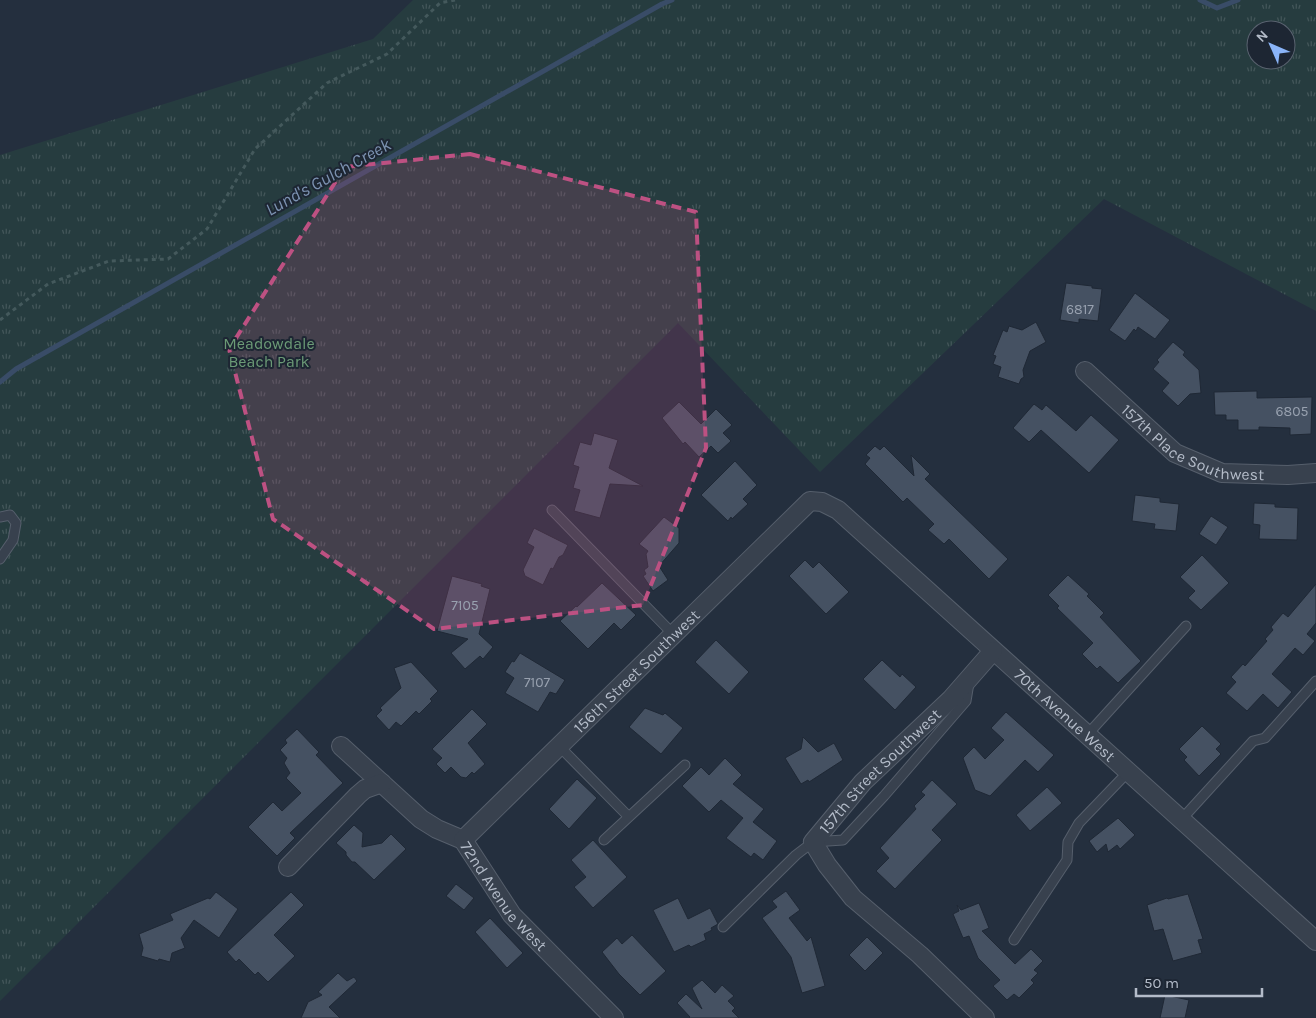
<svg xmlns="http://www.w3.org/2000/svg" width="1316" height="1018" font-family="Karla,sans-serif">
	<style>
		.park { fill: url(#park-tufts); fill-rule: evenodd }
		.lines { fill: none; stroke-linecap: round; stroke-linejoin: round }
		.stream { stroke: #394c67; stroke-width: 5 }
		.building { fill: #455162; stroke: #1f2835 }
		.lane-casing { stroke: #565f6c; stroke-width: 11 }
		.street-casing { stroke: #565f6c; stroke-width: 20 }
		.path { stroke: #44595c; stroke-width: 3; stroke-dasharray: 4 4; stroke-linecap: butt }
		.lane { stroke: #38414e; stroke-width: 9 }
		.street { stroke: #38414e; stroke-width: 18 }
		.marked { fill: #bd5182; fill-opacity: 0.2; stroke: #bd5182; stroke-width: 4; stroke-dasharray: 10 6; stroke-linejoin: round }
		.labels { text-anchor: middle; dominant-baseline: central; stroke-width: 4; stroke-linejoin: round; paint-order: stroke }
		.number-label { font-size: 14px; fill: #98a1af }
		.park-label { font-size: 16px; fill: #6b9a76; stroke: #1d2633 }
		.street-label { font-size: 16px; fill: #b4bcc9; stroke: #1d2633 }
		.water-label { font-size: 18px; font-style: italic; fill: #7c92b1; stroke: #1d2633 }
	</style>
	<defs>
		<pattern id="park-tufts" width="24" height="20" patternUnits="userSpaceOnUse" patternTransform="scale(1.25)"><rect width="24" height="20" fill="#263c3f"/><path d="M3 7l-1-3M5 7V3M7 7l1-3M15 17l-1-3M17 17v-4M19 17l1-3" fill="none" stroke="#435659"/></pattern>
	</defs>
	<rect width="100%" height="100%" fill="#242f3e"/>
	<path class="park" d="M413,0H1316V311L1104,199L820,472L678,323L0,1001V155L373,39ZM1256,30H1286V60H1256Z"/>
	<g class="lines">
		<g class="stream">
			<polyline points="1200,0 1217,8 1238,0"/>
			<polyline points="0,382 16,369 662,4 672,0"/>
		</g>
	</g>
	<g class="building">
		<polygon points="1066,283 1092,286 1092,288 1102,289 1098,321 1079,319 1079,323 1060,320"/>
		<polygon points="1135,293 1170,320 1155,339 1138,327 1136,331 1134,329 1125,341 1109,330"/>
		<polygon points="1036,322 1046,342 1030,351 1023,370 1024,377 1021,379 1019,384 998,377 1001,367 993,364 996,356 993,355 1003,330 1007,332 1009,326 1022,330"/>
		<polygon points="1173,342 1185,352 1183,355 1199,370 1201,393 1190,394 1178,406 1162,391 1169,383 1153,369 1159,362 1157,360"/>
		<polygon points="1257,391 1257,398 1312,397 1311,434 1290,435 1290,428 1259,427 1259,430 1238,430 1238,420 1226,420 1226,415 1215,415 1214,392"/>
		<polygon points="679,402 701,424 716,409 732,425 723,433 731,441 718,453 711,446 699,457 685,442 683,444 662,418"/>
		<polygon points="1034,404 1042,410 1046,405 1076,431 1091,415 1119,440 1089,473 1041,430 1029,442 1013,428"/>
		<polygon points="594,433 618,440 609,468 643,486 610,484 600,518 574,511 580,490 573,488 579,467 573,465 580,442 591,445"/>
		<polygon points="875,446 880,450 884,446 914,476 911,455 930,474 925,479 1008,559 989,579 949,539 944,544 928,530 934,524 907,498 903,502 865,464 870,458 866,455"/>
		<polygon points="735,461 757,485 743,499 748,504 732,519 731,517 728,521 701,495"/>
		<polygon points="1135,495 1160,498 1160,502 1179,504 1176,531 1154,529 1155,524 1132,521"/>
		<polygon points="1254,503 1275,504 1275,507 1298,508 1297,540 1259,539 1260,525 1253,524"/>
		<polygon points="1211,516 1228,527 1216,545 1199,534"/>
		<polygon points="664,517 679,528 679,543 659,566 668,580 653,591 643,576 646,574 644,570 648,567 646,554 648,551 639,544"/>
		<polygon points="534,528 568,545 563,555 559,557 553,569 551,568 543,585 525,576 523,570 534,547 527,543"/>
		<polygon points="1202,555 1229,583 1201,610 1188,598 1195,591 1180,577"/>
		<polygon points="805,560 813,568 819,562 849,592 826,614 789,576"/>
		<polygon points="1068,575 1089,594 1087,596 1104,613 1100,617 1141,661 1118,683 1100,666 1097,669 1082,654 1093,643 1057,608 1059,606 1048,595"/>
		<polygon points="452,576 482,584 481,586 490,589 479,634 493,647 483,659 480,656 465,669 451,653 468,639 437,631"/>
		<polygon points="602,583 636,615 621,630 614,623 588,649 560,621 576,606 577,607"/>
		<polygon points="1316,584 1316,623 1307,634 1315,641 1303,655 1295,648 1272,674 1292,692 1278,708 1263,694 1247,711 1226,693 1236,682 1231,677 1243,664 1245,666 1267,641 1265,639 1273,630 1271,627 1283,613 1288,617"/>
		<polygon points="716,640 749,672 729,694 695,662"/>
		<polygon points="520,653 565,680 556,694 550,692 538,712 505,693 514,678 505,672 512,661 514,662"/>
		<polygon points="882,660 900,677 902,674 916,687 895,710 863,679"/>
		<polygon points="411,662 438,691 430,699 432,701 419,714 416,711 401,726 396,722 389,730 376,716 382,710 380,708 401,688 394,668"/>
		<polygon points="645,708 663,715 665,713 683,728 661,754 629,727"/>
		<polygon points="472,709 487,724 468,743 485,764 474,774 472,772 466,778 461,777 451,767 445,773 436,764 442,758 432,749"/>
		<polygon points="1006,712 1054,755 1038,772 1025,760 990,796 975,790 963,758 974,747 985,759 1004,740 991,728"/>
		<polygon points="1202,726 1221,744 1216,749 1221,754 1199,776 1184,760 1187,757 1179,749"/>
		<polygon points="297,729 319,752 316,755 343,783 290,833 295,838 277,856 248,827 273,802 282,811 301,793 286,778 290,773 284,763 287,758 280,750 287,743 285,740"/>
		<polygon points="803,737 818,752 834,743 843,760 809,782 808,780 801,784 785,758 801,749"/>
		<polygon points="725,758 742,775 733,784 764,809 753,822 777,841 763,860 754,853 751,857 726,838 743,818 721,800 709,812 682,786 701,767 709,775"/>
		<polygon points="577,779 597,798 569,829 549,809"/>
		<polygon points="932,780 957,804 932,830 942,840 895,889 876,871 889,858 880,848 916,809 914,806 925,795 921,792"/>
		<polygon points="1047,787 1062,803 1030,831 1016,815"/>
		<polygon points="1118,818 1135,835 1120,849 1117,845 1108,852 1106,844 1097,852 1089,841"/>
		<polygon points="354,825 363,833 362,847 382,843 391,834 406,849 374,880 355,862 352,862 346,855 346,852 336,843"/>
		<polygon points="593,840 627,877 593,908 574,887 586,877 571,860"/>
		<polygon points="456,884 474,898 464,910 446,896"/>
		<polygon points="786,891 800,910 789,918 807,941 811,937 825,986 802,993 791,957 762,918 777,907 772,901"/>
		<polygon points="216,892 238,909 219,938 194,920 181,938 185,948 172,953 170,962 159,959 158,961 141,956 143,948 139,934 173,920 170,914 208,898 210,899"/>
		<polygon points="291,892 304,905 274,935 295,956 268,982 258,972 255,975 239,959 236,962 227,952"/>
		<polygon points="1188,894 1203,939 1198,940 1202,953 1173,961 1163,929 1154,931 1147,905 1167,898 1168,899"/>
		<polygon points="678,898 688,919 710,908 718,924 711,928 712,930 704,934 706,940 691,947 689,945 674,952 653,910"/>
		<polygon points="979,903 989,928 982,931 1015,964 1031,949 1043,961 1034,970 1038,973 1031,980 1034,983 1019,998 1014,994 1007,1000 993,986 1000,980 978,958 969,936 963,938 953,914 959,911 957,905 961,910"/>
		<polygon points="490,918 523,953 507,968 475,932"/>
		<polygon points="632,935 666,971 640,995 619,974 602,952 617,938 622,944"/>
		<polygon points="867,937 883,953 865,971 849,955"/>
		<polygon points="338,973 347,981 354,977 357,981 329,1007 340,1018 301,1018 308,1002 322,995 318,992"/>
		<polygon points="702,980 715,993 722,985 734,996 728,1001 735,1008 732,1011 739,1018 689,1018 690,1017 677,1003 686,994 702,1009 692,988"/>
		<polygon points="1165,995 1189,1000 1185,1018 1160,1018"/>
	</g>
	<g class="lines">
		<g class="lane-casing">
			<g id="lane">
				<polyline points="552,510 673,634"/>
				<polyline points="0,517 10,515 16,523 13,540 0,559"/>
				<polyline points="1087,735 1186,626"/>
				<polyline points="559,746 628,816"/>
				<polyline points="1181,820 1253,741 1265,738 1316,681"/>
				<polyline points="604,840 685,765"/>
				<polyline points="723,927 796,855 813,842 843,840 884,796 966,701 969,683"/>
				<polyline points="1014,940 1067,860 1068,842 1079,823 1128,772"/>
			</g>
		</g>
		<g class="street-casing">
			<g id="street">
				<path id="s1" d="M1085,371L1175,453L1222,473L1288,475L1316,473"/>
				<path id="s2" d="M341,746L421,819L437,829L463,840L512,915L614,1018"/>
				<path id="s3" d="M463,840L810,501L822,502L838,510L1316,941"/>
				<polyline points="288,867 358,795 365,789 382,783"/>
				<path id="s4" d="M985,1018L920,955L853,898L827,865L813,842L863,782L951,699L993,651"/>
			</g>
		</g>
		<polyline class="path" points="0,320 48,284 109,261 168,259 207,229 255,149 327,83 387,54 440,3 455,0"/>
		<use href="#lane" class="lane"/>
		<use href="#street" class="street"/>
	</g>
	<path class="marked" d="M470,154L696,212L706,448L643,605L434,629L273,519L229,349L345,167Z"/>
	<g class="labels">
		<g class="number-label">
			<text x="1080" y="309">6817</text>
			<text x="1292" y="411">6805</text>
			<text x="465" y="605">7105</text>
			<text x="537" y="682">7107</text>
		</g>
		<g class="park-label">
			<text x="269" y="343">Meadowdale<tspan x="269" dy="18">Beach Park</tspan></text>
		</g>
		<g class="street-label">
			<text stroke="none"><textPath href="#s1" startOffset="134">157th Place Southwest</textPath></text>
			<text stroke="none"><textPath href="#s3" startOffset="242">156th Street Southwest</textPath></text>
			<text stroke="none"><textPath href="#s3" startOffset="821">70th Avenue West</textPath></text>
			<text stroke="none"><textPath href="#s4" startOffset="345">157th Street Southwest</textPath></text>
			<text stroke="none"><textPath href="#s2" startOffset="225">72nd Avenue West</textPath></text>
		</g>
		<g class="water-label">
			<text transform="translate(328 177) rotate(-29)">Lund's Gulch Creek</text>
		</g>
	</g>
	<g transform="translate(1271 45) rotate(315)"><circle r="24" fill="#1d2633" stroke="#59626f"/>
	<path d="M0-4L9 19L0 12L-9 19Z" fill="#8ab4f8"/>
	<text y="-8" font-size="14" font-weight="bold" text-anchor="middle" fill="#b4bcc9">N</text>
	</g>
	<path d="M1136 988v8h126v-8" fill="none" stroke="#b4bcc9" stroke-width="2.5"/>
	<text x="1144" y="988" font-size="15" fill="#b4bcc9" stroke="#1d2633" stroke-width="4" paint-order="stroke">50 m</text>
</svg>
